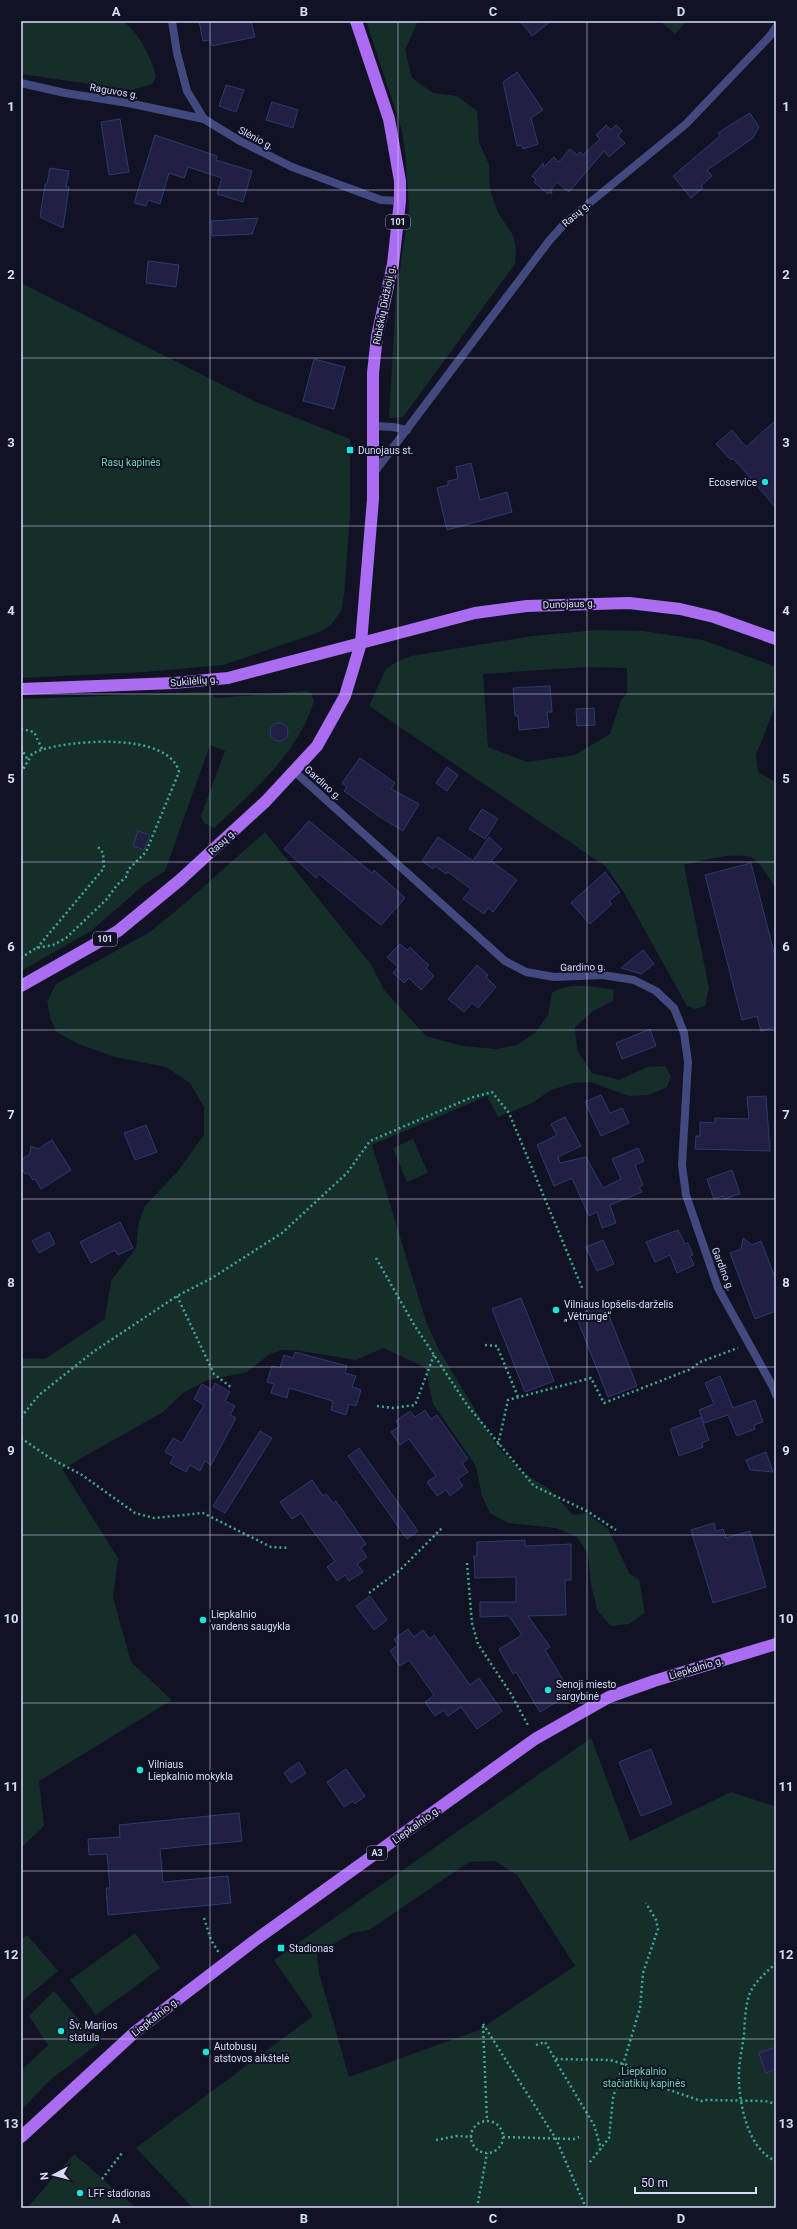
<svg xmlns="http://www.w3.org/2000/svg" width="797" height="2229" font-family="Roboto,sans-serif">
	<style>
		.green { fill: #152e2a; fill-rule: evenodd }
		.building { fill: #212044; stroke: #37346e }
		.lines { fill: none; stroke-linecap: round; stroke-linejoin: round }
		.path { stroke: #3cac94; stroke-width: 2.5; stroke-dasharray: 2 3; stroke-linecap: butt }
		.street { stroke: #42497f; stroke-width: 8 }
		.primary { stroke: #aa6cf0; stroke-width: 12 }
		.grid { fill: none; stroke: #dadbfb; stroke-width: 1; stroke-opacity: 0.55 }
		.poi-dot { fill: #1ae7dc; stroke: #121225; stroke-width: 1.5 }
		.labels { text-anchor: middle; dominant-baseline: central; stroke-width: 4; stroke-linejoin: round; paint-order: stroke }
		.shield { fill: #121225; stroke: #9e9fbb; stroke-width: 1 }
		.shield-label { font-size: 9px; font-weight: bold; fill: #dadbfb }
		.street-label { font-size: 10px; fill: #dadbfb; stroke: #121225 }
		.poi-label { font-size: 10px; fill: #dadbfb; stroke: #121225; text-anchor: start }
		.park-label { font-size: 10px; fill: #6cd4aa; stroke: #121225 }
		.neatline { fill: none; stroke: #dadbfb; stroke-width: 1.5 }
		.grid-label { font-size: 13px; text-anchor: middle; font-weight: bold; fill: #dadbfb }
	</style>
	<rect width="100%" height="100%" fill="#121225"/>
	<g class="green">
		<path d="M21,21H123C141,36 150,55 156,77L152,84L132,90L21,74Z"/>
		<polygon points="366,21 418,21 405,50 412,78 433,93 457,96 477,111 479,142 489,165 490,189 498,213 513,235 516,249 515,264 403,417 389,418 396,295 409,210 406,161 402,130"/>
		<polygon points="660,21 687,21 675,34"/>
		<polygon points="21,283 256,402 350,439 350,515 344,595 341,611 331,625 320,632 223,665 145,672 21,678"/>
		<path d="M596,630L642,631L703,640L776,667V704L756,755L758,772L776,782V889C770,880 762,865 754,859C741,850 699,861 684,865L709,988L705,1006L695,1009L687,1006L623,891L605,866L369,706L386,669L396,662L411,656L533,636ZM586,667L627,668V694L621,700L610,734L575,755L527,762L488,747L483,674Z"/>
		<path d="M306,691L311,693L314,701C298,754 252,792 214,828L204,823L201,816L225,751L210,745L165,871L146,883L91,931L21,971V699L209,692L216,698Z"/>
		<path d="M265,832L372,966L384,990L426,1036L462,1046L497,1049L517,1045L535,1033L548,1015L552,993C571,981 593,987 614,990L613,1001L593,1011L575,1027L577,1050L592,1073L619,1080L647,1067L665,1066L671,1076L667,1087L648,1095L629,1096L591,1082L573,1083L551,1090L532,1103L498,1117L487,1096L372,1145L418,1296L427,1324L439,1350L497,1446L521,1471L549,1489L573,1515L586,1513L608,1529L629,1573L639,1580L645,1613L629,1624L611,1626L597,1610L591,1584L588,1553L577,1537L556,1528L508,1523L490,1513L482,1496L476,1466L433,1404L425,1367L383,1348L356,1360L295,1350H282L270,1354L247,1372L205,1381L183,1393L163,1412L62,1469L118,1558L113,1597L131,1662L172,1700L39,1781L44,1826L21,1848V1358L45,1359L105,1319L111,1281L136,1248L139,1221L145,1206L178,1171L204,1135V1107L190,1083L166,1067L115,1057L76,1043L57,1032L51,1020L47,1002L56,984L150,932L183,905Z"/>
		<polygon points="413,1139 428,1173 407,1182 393,1148"/>
		<path d="M591,1738L630,1841L731,1792L776,1807V2208H193L136,2148L313,2016L274,1960ZM495,1861L517,1875L575,1966L479,2030L349,2077L319,1973L317,1954L352,1933L369,1930L469,1862Z"/>
		<polygon points="135,1933 160,1968 96,2015 70,1980"/>
		<polygon points="27,1935 58,1971 21,2002 21,1940"/>
		<polygon points="54,1991 99,2043 50,2080 21,2110 21,2071 48,2045 29,2016"/>
		<polygon points="74,2154 136,2208 27,2208"/>
	</g>
	<g class="building">
		<polygon points="199,21 251,21 255,37 212,46 210,40 203,41"/>
		<polygon points="520,21 551,21 532,36"/>
		<polygon points="517,72 543,110 531,118 538,144 523,149 521,145 517,146 503,82"/>
		<polygon points="226,85 244,90 236,112 219,106"/>
		<polygon points="272,102 298,110 293,128 266,120"/>
		<polygon points="750,113 759,127 753,138 707,170 712,176 701,186 703,188 691,198 673,176 720,136 718,133"/>
		<polygon points="120,119 129,172 109,175 101,122"/>
		<polygon points="606,125 611,130 616,125 622,131 618,136 625,143 609,157 604,151 569,192 557,182 551,190 552,194 549,192 548,194 534,182 536,180 532,176 543,163 544,167 554,157 559,162 570,149 577,155 580,152 583,155 600,139 596,135"/>
		<polygon points="155,135 217,156 216,160 252,171 243,202 217,194 222,178 188,167 184,178 169,173 160,204 148,200 146,206 134,203"/>
		<polygon points="50,168 69,171 66,187 69,187 63,228 40,217 45,184 47,184"/>
		<polygon points="258,218 252,234 212,236 211,221"/>
		<polygon points="148,261 179,265 176,287 146,283"/>
		<polygon points="314,359 345,367 334,409 303,401"/>
		<polygon points="776,420 776,508 733,458 731,460 716,444 732,430 746,447"/>
		<polygon points="471,463 480,500 507,492 512,512 447,530 437,488 448,485 448,481 458,479 456,467"/>
		<polygon points="550,686 552,712 547,712 549,727 519,730 518,716 515,716 513,688"/>
		<polygon points="594,708 595,725 577,726 576,709"/>
		<circle cx="279" cy="732" r="9"/>
		<polygon points="360,758 395,783 391,789 419,804 403,831 383,819 344,791 347,787 342,783"/>
		<polygon points="447,767 458,775 447,791 436,783"/>
		<polygon points="482,809 498,819 485,839 469,829"/>
		<polygon points="309,821 372,873 374,870 405,898 381,925 319,874 316,878 284,849"/>
		<polygon points="138,831 150,835 144,850 133,846"/>
		<polygon points="438,837 473,861 489,837 502,849 491,861 517,880 493,912 488,908 484,914 463,899 471,889 448,872 446,874 435,866 433,869 422,861"/>
		<polygon points="751,863 776,960 776,1027 761,1031 757,1016 742,1020 705,875"/>
		<polygon points="605,872 620,892 609,901 612,904 590,924 571,903"/>
		<polygon points="400,944 407,950 410,947 424,961 429,965 426,968 434,976 421,990 409,978 404,983 393,973 398,967 387,957"/>
		<polygon points="643,950 654,964 641,974 621,968"/>
		<polygon points="477,965 488,975 486,977 496,987 478,1008 472,1003 464,1012 448,999"/>
		<polygon points="650,1029 656,1046 622,1059 616,1043"/>
		<polygon points="601,1095 610,1113 622,1108 629,1123 601,1136 585,1102"/>
		<polygon points="766,1096 770,1151 695,1149 696,1136 700,1136 700,1122 715,1123 715,1118 749,1119 747,1097"/>
		<polygon points="565,1117 581,1146 558,1157 560,1163 586,1157 603,1188 621,1179 612,1159 638,1148 644,1161 635,1165 643,1185 639,1187 642,1192 610,1205 616,1223 602,1228 597,1212 589,1216 572,1178 554,1186 537,1145 557,1135 551,1124"/>
		<polygon points="146,1125 157,1152 135,1160 124,1133"/>
		<polygon points="52,1140 71,1170 41,1189 35,1179 33,1180 28,1173 25,1174 21,1167 21,1160 30,1154 31,1146 38,1149"/>
		<polygon points="732,1170 740,1194 724,1199 723,1196 714,1199 707,1179"/>
		<polygon points="120,1222 133,1248 118,1255 115,1250 91,1263 80,1242"/>
		<polygon points="678,1230 685,1244 688,1243 693,1255 690,1256 694,1265 677,1273 670,1255 655,1262 646,1242"/>
		<polygon points="49,1232 55,1244 39,1253 32,1241"/>
		<polygon points="743,1238 752,1245 761,1241 776,1280 776,1311 755,1319 730,1253 741,1249"/>
		<polygon points="603,1240 614,1264 597,1271 586,1247"/>
		<polygon points="521,1298 554,1381 525,1392 492,1309"/>
		<polygon points="604,1303 637,1386 608,1397 576,1316"/>
		<polygon points="295,1352 347,1366 345,1373 356,1376 352,1387 361,1390 356,1406 349,1404 346,1415 331,1410 333,1401 289,1388 287,1398 271,1393 274,1384 267,1382 272,1366 280,1368 284,1355 293,1358"/>
		<polygon points="720,1376 733,1408 755,1400 763,1422 754,1425 755,1429 737,1436 728,1415 704,1423 699,1410 714,1404 705,1383"/>
		<polygon points="215,1383 230,1392 225,1401 235,1406 230,1415 236,1418 211,1465 205,1461 200,1471 190,1465 186,1472 170,1463 174,1457 165,1452 173,1438 182,1443 204,1405 194,1399 202,1384 212,1390"/>
		<polygon points="425,1410 431,1419 437,1415 468,1459 462,1463 468,1472 458,1479 463,1486 450,1496 446,1490 437,1496 427,1482 436,1476 409,1439 400,1445 391,1432 400,1426 396,1421 410,1411 415,1417"/>
		<polygon points="701,1417 709,1440 702,1443 703,1447 679,1456 670,1429"/>
		<polygon points="260,1431 272,1438 225,1513 213,1506"/>
		<polygon points="359,1448 418,1531 407,1539 348,1456"/>
		<polygon points="766,1452 773,1472 750,1470 746,1460"/>
		<polygon points="312,1480 323,1496 326,1494 333,1503 336,1501 366,1544 361,1548 367,1557 357,1564 363,1572 349,1581 345,1575 337,1581 327,1567 335,1561 309,1525 301,1513 292,1519 280,1502"/>
		<polygon points="714,1523 716,1531 723,1529 726,1538 750,1531 766,1587 713,1603 691,1530"/>
		<polygon points="525,1540 525,1546 571,1544 571,1580 565,1580 566,1615 528,1616 550,1647 545,1650 571,1693 540,1712 516,1672 513,1674 499,1649 522,1635 509,1616 480,1617 480,1602 516,1602 516,1577 475,1578 474,1556 477,1556 477,1542"/>
		<polygon points="370,1596 387,1620 374,1630 356,1606"/>
		<polygon points="408,1629 414,1637 423,1630 430,1639 434,1635 470,1685 479,1678 502,1711 477,1729 461,1707 448,1716 444,1710 435,1716 425,1702 434,1695 409,1660 400,1666 390,1651 398,1645 394,1639"/>
		<polygon points="651,1749 672,1804 641,1816 619,1762"/>
		<polygon points="299,1762 306,1773 291,1783 284,1773"/>
		<polygon points="346,1769 365,1796 355,1804 353,1801 344,1807 327,1782"/>
		<polygon points="239,1813 242,1841 160,1849 163,1882 228,1876 231,1903 108,1915 106,1888 110,1888 107,1854 89,1855 88,1839 120,1837 119,1825"/>
		<polygon points="776,2047 776,2069 766,2073 759,2053"/>
	</g>
	<g class="lines">
		<g class="path">
			<polyline points="21,729 34,732 42,749"/>
			<polyline points="21,748 28,760"/>
			<path d="M21,773L32,754L38,751C68,740 169,731 179,772L146,852L128,870L126,877L117,885L106,900L66,938L53,945L36,948L21,958"/>
			<polyline points="37,948 104,868 103,853 98,847"/>
			<polyline points="376,1258 413,1323 467,1405 534,1486 587,1511 616,1530"/>
			<polyline points="177,1296 214,1374 232,1388"/>
			<polyline points="485,1345 497,1346 518,1397"/>
			<polyline points="377,1406 393,1408 415,1405 434,1355"/>
			<polyline points="21,1417 39,1395 93,1352 177,1296 212,1278 282,1233 347,1173 370,1141 470,1098 492,1092 509,1113 583,1290"/>
			<polyline points="21,1438 50,1458 82,1475 135,1513 154,1518 203,1513 271,1547 289,1548"/>
			<polyline points="498,1445 508,1400 591,1378 604,1403 691,1369 700,1362 738,1348"/>
			<polyline points="467,1563 472,1623 478,1644 511,1694 529,1727"/>
			<polyline points="369,1593 400,1570 443,1527"/>
			<polyline points="204,1918 211,1940 219,1953"/>
			<path d="M776,1963C767,1972 755,1981 750,1993C745,2006 745,2021 744,2035C742,2050 738,2066 739,2081C740,2108 749,2150 776,2161"/>
			<polyline points="483,2024 556,2139 586,2208"/>
			<polyline points="483,2026 487,2121"/>
			<polyline points="536,2045 545,2042 555,2059 610,2060 627,2065 647,2082 701,2101 706,2100 765,2101 776,2104"/>
			<polyline points="555,2060 594,2125 601,2149"/>
			<circle cx="487" cy="2137" r="16"/>
			<polyline points="503,2137 574,2139 579,2137"/>
			<polyline points="436,2140 457,2136 472,2137"/>
			<polyline points="590,2162 609,2138 613,2098 640,2008 643,1973 658,1929 656,1920 646,1903"/>
			<polyline points="102,2179 122,2153"/>
			<polyline points="477,2208 487,2153"/>
		</g>
		<g class="street">
			<polyline points="172,21 177,53 187,91 204,119 240,141 292,167 381,200 400,201"/>
			<polyline points="21,83 65,93 128,103 204,119"/>
			<polyline points="373,426 393,427 407,430"/>
			<polyline points="373,474 549,241 565,223 686,124 770,36 776,27"/>
			<polyline points="294,771 505,961 526,972 554,977 603,975 634,980 656,991 674,1008 684,1033 688,1062 682,1165 686,1195 718,1288 773,1387 776,1395"/>
		</g>
		<g class="primary">
			<polyline points="21,689 174,683 228,678 475,613 527,606 629,603 680,609 714,617 776,639"/>
			<polyline points="21,986 118,931 180,880 266,801 317,746 345,696 361,643 373,499 373,373 377,336 393,264 400,201 400,181 389,119 356,21"/>
			<polyline points="21,2137 135,2032 254,1941 535,1739 609,1697 654,1681 776,1644"/>
		</g>
	</g>
	<path class="grid" d="M210,21V2208M398,21V2208M587,21V2208M21,190H776M21,358H776M21,526H776M21,694H776M21,862H776M21,1030H776M21,1199H776M21,1367H776M21,1535H776M21,1703H776M21,1871H776M21,2039H776"/>
	<g class="poi-dot">
		<rect x="346" y="446" width="8" height="8" rx="2"/>
		<circle cx="765" cy="482" r="4"/>
		<circle cx="556" cy="1310" r="4"/>
		<circle cx="203" cy="1620" r="4"/>
		<circle cx="548" cy="1690" r="4"/>
		<circle cx="140" cy="1770" r="4"/>
		<rect x="277" y="1944" width="8" height="8" rx="2"/>
		<circle cx="61" cy="2031" r="4"/>
		<circle cx="206" cy="2052" r="4"/>
		<circle cx="80" cy="2193" r="4"/>
	</g>
	<g class="labels">
		<g class="shield">
			<rect x="386" y="215" width="24" height="14" rx="3"/>
			<rect x="93" y="932" width="24" height="14" rx="3"/>
			<rect x="367" y="1846" width="20" height="14" rx="3"/>
		</g>
		<g class="shield-label">
			<text x="398" y="222">101</text>
			<text x="105" y="939">101</text>
			<text x="377" y="1853">A3</text>
		</g>
		<g class="street-label">
			<text transform="translate(114 91) rotate(10)">Raguvos g.</text>
			<text transform="translate(256 138) rotate(28)">Slėnio g.</text>
			<text transform="translate(576 214) rotate(-41)">Rasų g.</text>
			<text transform="translate(384 305) rotate(-79)">Ribiškių Didžioji g.</text>
			<text transform="translate(569 604) rotate(-2)">Dunojaus g.</text>
			<text transform="translate(194 681) rotate(-5)">Sukilėlių g.</text>
			<text transform="translate(323 783) rotate(42)">Gardino g.</text>
			<text transform="translate(222 842) rotate(-43)">Rasų g.</text>
			<text transform="translate(583 967) rotate(-1)">Gardino g.</text>
			<text transform="translate(723 1269) rotate(69)">Gardino g.</text>
			<text transform="translate(696 1668) rotate(-17)">Liepkalnio g.</text>
			<text transform="translate(416 1825) rotate(-36)">Liepkalnio g.</text>
			<text transform="translate(155 2017) rotate(-38)">Liepkalnio g.</text>
		</g>
		<g class="poi-label">
			<text x="358" y="450">Dunojaus st.</text>
			<text x="757" y="482" text-anchor="end">Ecoservice</text>
			<text x="564" y="1304">Vilniaus lopšelis-darželis<tspan x="564" dy="12">„Vėtrungė“</tspan></text>
			<text x="211" y="1614">Liepkalnio<tspan x="211" dy="12">vandens saugykla</tspan></text>
			<text x="556" y="1684">Senoji miesto<tspan x="556" dy="12">sargybinė</tspan></text>
			<text x="148" y="1764">Vilniaus<tspan x="148" dy="12">Liepkalnio mokykla</tspan></text>
			<text x="289" y="1948">Stadionas</text>
			<text x="69" y="2025">Šv. Marijos<tspan x="69" dy="12">statula</tspan></text>
			<text x="214" y="2046">Autobusų<tspan x="214" dy="12">atstovos aikštelė</tspan></text>
			<text x="88" y="2193">LFF stadionas</text>
		</g>
		<g class="park-label">
			<text x="131" y="462">Rasų kapinės</text>
			<text x="644" y="2071">Liepkalnio<tspan x="644" dy="12">stačiatikių kapinės</tspan></text>
		</g>
	</g>
	<rect width="797" height="2229" fill="none" stroke="#121225" stroke-width="44"/>
	<g transform="translate(54 2175) rotate(263)" stroke="#121225" stroke-width="3" paint-order="stroke">
	<path d="M0-3L7 15L0 10L-7 15Z" fill="#dadbfb"/>
	<text y="-6" font-size="11" font-weight="bold" text-anchor="middle" fill="#dadbfb">N</text>
	</g>
	<path d="M635 2187v6h121v-6" fill="none" stroke="#dadbfb" stroke-width="2"/>
	<text x="641" y="2187" font-size="12" fill="#dadbfb" stroke="#121225" stroke-width="3" paint-order="stroke">50 m</text>
	<rect x="22" y="22" width="753" height="2185" class="neatline"/>
	<g class="grid-label">
		<text x="116" y="16">A</text>
		<text x="304" y="16">B</text>
		<text x="493" y="16">C</text>
		<text x="681" y="16">D</text>
		<text x="11" y="111">1</text>
		<text x="786" y="111">1</text>
		<text x="11" y="279">2</text>
		<text x="786" y="279">2</text>
		<text x="11" y="447">3</text>
		<text x="786" y="447">3</text>
		<text x="11" y="615">4</text>
		<text x="786" y="615">4</text>
		<text x="11" y="783">5</text>
		<text x="786" y="783">5</text>
		<text x="11" y="951">6</text>
		<text x="786" y="951">6</text>
		<text x="11" y="1119">7</text>
		<text x="786" y="1119">7</text>
		<text x="11" y="1287">8</text>
		<text x="786" y="1287">8</text>
		<text x="11" y="1455">9</text>
		<text x="786" y="1455">9</text>
		<text x="11" y="1623">10</text>
		<text x="786" y="1623">10</text>
		<text x="11" y="1791">11</text>
		<text x="786" y="1791">11</text>
		<text x="11" y="1959">12</text>
		<text x="786" y="1959">12</text>
		<text x="11" y="2128">13</text>
		<text x="786" y="2128">13</text>
		<text x="116" y="2223">A</text>
		<text x="304" y="2223">B</text>
		<text x="493" y="2223">C</text>
		<text x="681" y="2223">D</text>
	</g>
</svg>
